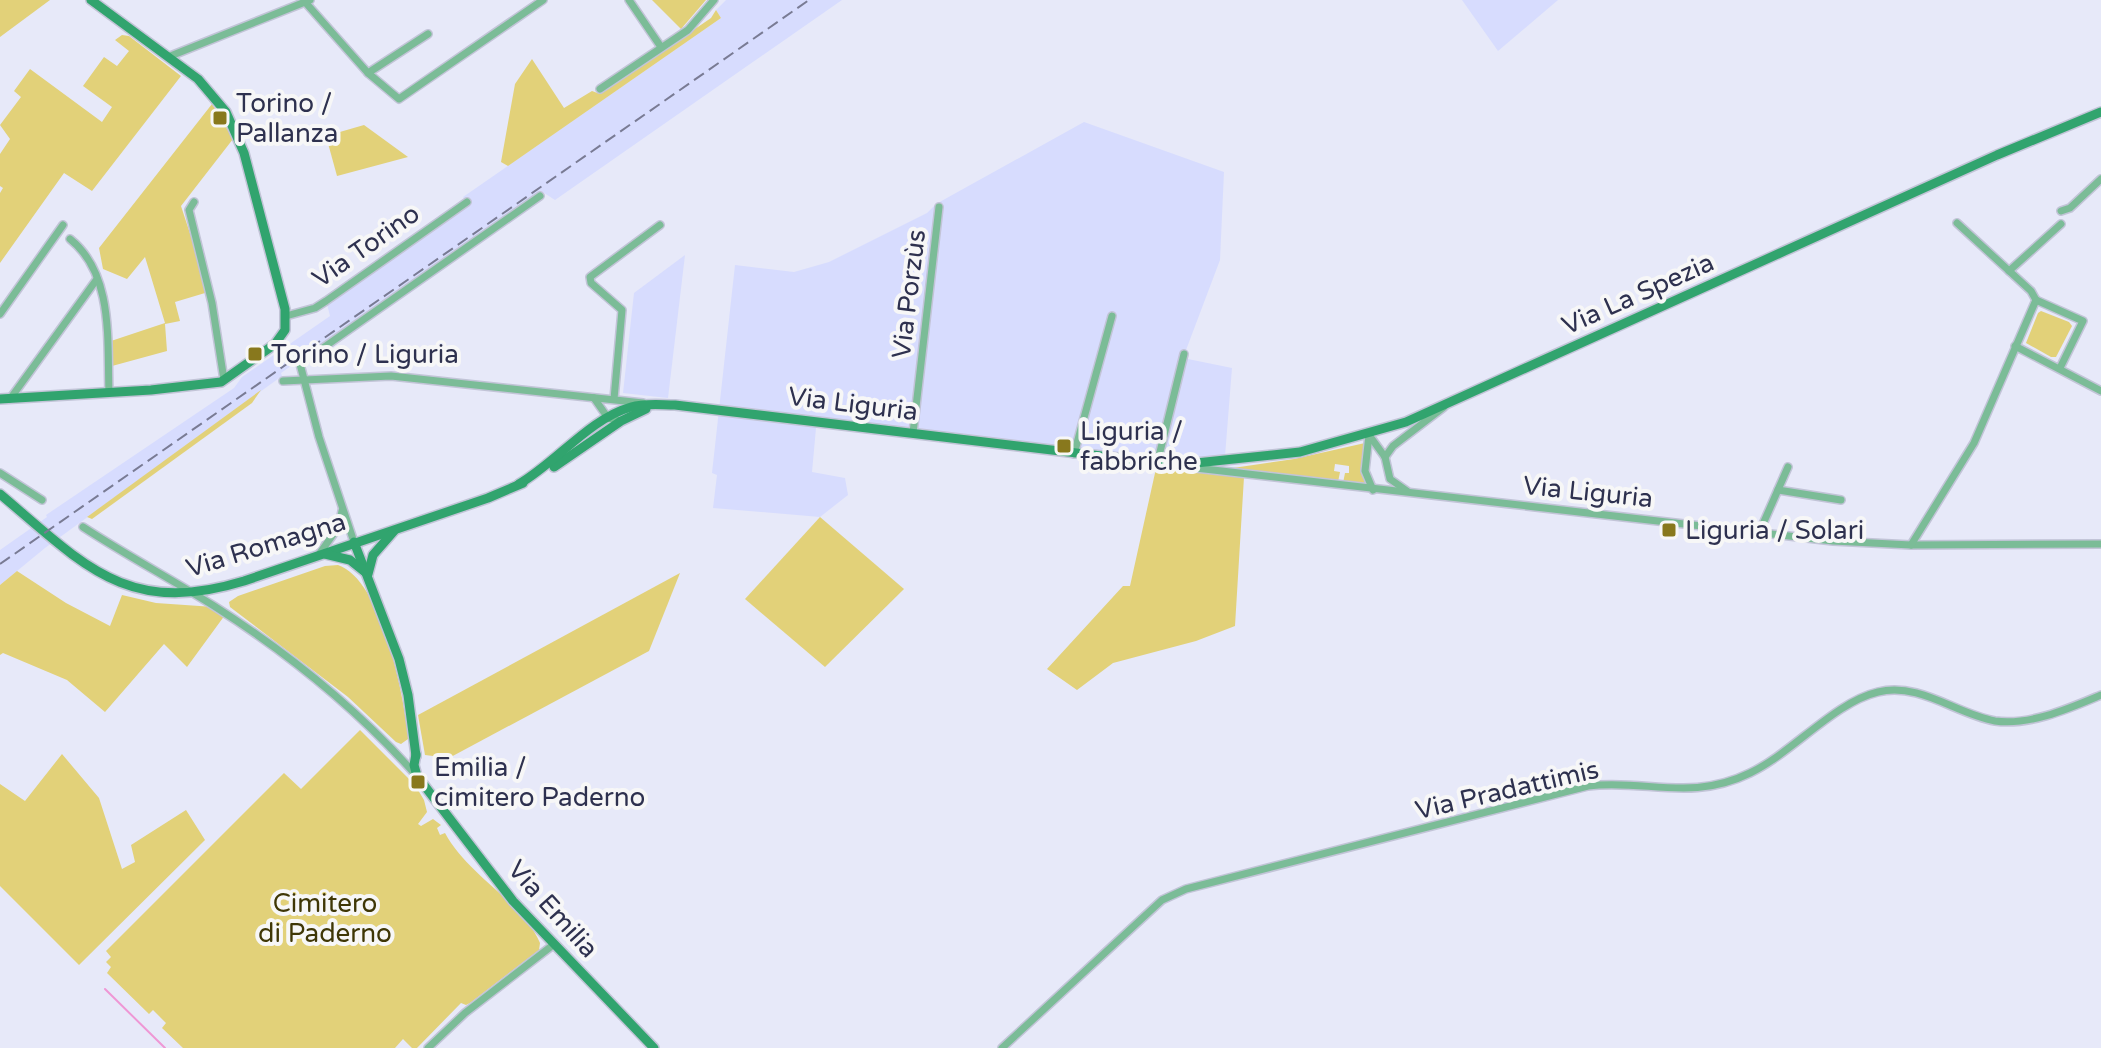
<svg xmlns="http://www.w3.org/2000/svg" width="2101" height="1048" font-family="'Varela Round',sans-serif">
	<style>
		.built { fill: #d7dcfe }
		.green { fill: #e2d179 }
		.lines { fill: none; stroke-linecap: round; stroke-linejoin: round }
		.stream { stroke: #ef97d5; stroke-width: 2 }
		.street-casing { stroke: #c2c4d7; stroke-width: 10 }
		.secondary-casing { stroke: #c2c4d7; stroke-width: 12 }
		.street { stroke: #7bbc97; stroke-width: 7 }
		.secondary { stroke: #31a46e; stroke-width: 9 }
		.rail { stroke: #797b94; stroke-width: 2; stroke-dasharray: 12 6; stroke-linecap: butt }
		.poi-dot { fill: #88781d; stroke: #f7f7f7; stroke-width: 3 }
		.labels { text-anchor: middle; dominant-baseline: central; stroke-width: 8; stroke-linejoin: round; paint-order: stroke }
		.poi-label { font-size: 26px; fill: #2e314f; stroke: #f7f7f7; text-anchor: start }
		.street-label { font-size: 26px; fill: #2e314f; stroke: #f7f7f7 }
		.park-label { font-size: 26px; fill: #3f3706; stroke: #f7f7f7 }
	</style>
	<rect width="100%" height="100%" fill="#e7e9f9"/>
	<g class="built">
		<polygon points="726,0 842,0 555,200 541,191 281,373 282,376 45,548 0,585 0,550 47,517 46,515 234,388 242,377 330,316 327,304 469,206 463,197 721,18 716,10"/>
		<polygon points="1462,0 1558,0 1498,51"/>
		<polygon points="1084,122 1224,172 1220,260 1183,358 1232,368 1225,456 1163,460 817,417 812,472 845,478 848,495 820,517 713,508 717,475 712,473 735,265 794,272 829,262 927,213 936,204"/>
		<polygon points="685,255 668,398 623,393 634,293"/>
	</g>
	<g class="green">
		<polygon points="0,0 50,0 0,37"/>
		<polygon points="652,0 706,0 681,29"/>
		<polygon points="716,10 721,18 508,166 501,162 515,84 532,59 564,108 592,91 600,94 711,18"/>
		<polygon points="122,35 129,36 181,76 92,191 64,173 0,263 0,193 3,188 0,186 0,154 10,139 0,125 21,97 14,91 30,69 102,122 112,107 83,86 104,57 117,66 129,51 115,40"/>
		<polygon points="212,104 233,139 181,206 199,261 205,293 175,302 180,321 165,324 167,351 112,366 111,341 165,323 145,257 127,279 103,269 99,248"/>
		<polygon points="364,125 408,157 337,176 326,136"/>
		<polygon points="2041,311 2069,322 2072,326 2056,357 2051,357 2026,343 2038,313"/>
		<polygon points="261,390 252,403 92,519 87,517"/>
		<polygon points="1365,443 1361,466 1366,486 1343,483 1345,473 1349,473 1349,466 1335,464 1334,471 1340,472 1338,482 1226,469 1294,459"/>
		<polygon points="1157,464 1244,477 1235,626 1196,641 1113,663 1077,690 1047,669 1123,586 1130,586"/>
		<polygon points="820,517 904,589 825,667 745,599"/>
		<path d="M338,565C382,580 403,693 408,734V739L401,744L396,742L348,697L230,607L229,602L238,596L325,566Z"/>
		<polygon points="17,571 66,603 110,626 122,595 156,603 214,607 225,615 187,667 164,644 105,712 67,680 3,653 0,655 0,585"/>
		<polygon points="680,573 649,651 449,758 425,755 418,715"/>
		<path d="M360,730L415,785L424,800L427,812L418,824L421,826L433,819L441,825L437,828L440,835L445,833C469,877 523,902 540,943L539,950L470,1003L466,1005L461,1003L417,1048H412L403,1039L395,1048H183L162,1028L166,1023L153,1010L149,1014L107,973L111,967L106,962L111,957L106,951L284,773L301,789Z"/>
		<polygon points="62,754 99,798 122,869 135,862 131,845 186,810 205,840 79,965 0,886 0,784 25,801"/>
	</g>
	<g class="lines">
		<polyline class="stream" points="105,989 165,1048"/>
		<g class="street-casing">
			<g id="street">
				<polyline points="629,0 661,47"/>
				<polyline points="305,2 368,73 428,34"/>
				<polyline points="168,57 310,0"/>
				<polyline points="368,73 399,99 543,0"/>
				<polyline points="600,89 688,30 714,0"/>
				<polyline points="194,202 189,210 212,303 224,380"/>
				<polyline points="2061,211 2070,208 2101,179"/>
				<path d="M70,239C114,274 107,341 109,392"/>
				<polyline points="2009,271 2061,224"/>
				<polyline points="2036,300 2083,321 2060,368"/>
				<polyline points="0,314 63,225"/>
				<polyline points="286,316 315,308 326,301 467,202"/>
				<polyline points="2015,346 2101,391"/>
				<polyline points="283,381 391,376 643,403"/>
				<polyline points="594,398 608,418 621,421"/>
				<polyline points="10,399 97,279"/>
				<polyline points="614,399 622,310 591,283 590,277 660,225"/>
				<polyline points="913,433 939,207"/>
				<polyline points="1369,435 1385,457 1390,479 1407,491"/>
				<polyline points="1369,435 1365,471 1373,490"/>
				<polyline points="1074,454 1112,316"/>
				<polyline points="1385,457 1393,446 1444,407"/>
				<polyline points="1157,464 1184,354"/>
				<polyline points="1187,467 1833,541 1911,545 2101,544"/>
				<polyline points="0,473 42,500"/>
				<polyline points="1778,490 1841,500"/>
				<path d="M83,527C126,555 171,579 214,606C288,653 357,709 415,774"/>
				<polyline points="1759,533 1788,467"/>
				<polyline points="354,542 319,437 300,364 540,196"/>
				<polyline points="1911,545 1974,443 2036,300 2031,291 1957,223"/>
				<polyline points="320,553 339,526 342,511"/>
				<polyline points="428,1048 465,1013 553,945"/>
				<path d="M1002,1048L1162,900L1186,889L1588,786C1646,779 1691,802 1750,773C1792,753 1835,702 1878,692C1920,682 1956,714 1995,721C2030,726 2070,708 2101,695"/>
			</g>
		</g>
		<g class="secondary-casing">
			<g id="secondary">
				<polyline points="0,399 151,390 221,382 275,344 285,330 285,309 244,153 226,112 198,79 91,0"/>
				<polyline points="554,467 621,421 646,409"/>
				<path d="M519,484C557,462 589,419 631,407C645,403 661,405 675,405L1177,465L1300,452L1406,422L1997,155L2101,112"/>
				<path d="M0,494C84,565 127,617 244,581L488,498L523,483"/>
				<polyline points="354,542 399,659 408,695 416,756"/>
				<polyline points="325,554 350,560 365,572"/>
				<polyline points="368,574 373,555 394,531"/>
				<polyline points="416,754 414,765 417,776 513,901 654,1048"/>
			</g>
		</g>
		<use href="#street" class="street"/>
		<use href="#secondary" class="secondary"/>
		<polyline class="rail" points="0,564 809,0"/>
	</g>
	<g class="poi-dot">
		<rect x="212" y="110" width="16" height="16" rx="4"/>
		<rect x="247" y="346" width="16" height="16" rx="4"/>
		<rect x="1056" y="438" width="16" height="16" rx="4"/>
		<rect x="1661" y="522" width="16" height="16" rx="4"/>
		<rect x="410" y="774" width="16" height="16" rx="4"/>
	</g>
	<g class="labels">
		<g class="poi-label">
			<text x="236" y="103">Torino /<tspan x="236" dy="30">Pallanza</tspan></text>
			<text x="271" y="354">Torino / Liguria</text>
			<text x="1080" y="431">Liguria /<tspan x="1080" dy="30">fabbriche</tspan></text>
			<text x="1685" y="530">Liguria / Solari</text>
			<text x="434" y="767">Emilia /<tspan x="434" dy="30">cimitero Paderno</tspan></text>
		</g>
		<g class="street-label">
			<text transform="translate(366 246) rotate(-35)">Via Torino</text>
			<text transform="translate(909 294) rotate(-83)">Via Porzùs</text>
			<text transform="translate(1638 294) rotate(-24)">Via La Spezia</text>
			<text transform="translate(853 404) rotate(7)">Via Liguria</text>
			<text transform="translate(1588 492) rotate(6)">Via Liguria</text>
			<text transform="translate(266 545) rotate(-17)">Via Romagna</text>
			<text transform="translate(1507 790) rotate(-13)">Via Pradattimis</text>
			<text transform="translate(553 909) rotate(48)">Via Emilia</text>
		</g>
		<g class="park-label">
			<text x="325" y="903">Cimitero<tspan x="325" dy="30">di Paderno</tspan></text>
		</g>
	</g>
</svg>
